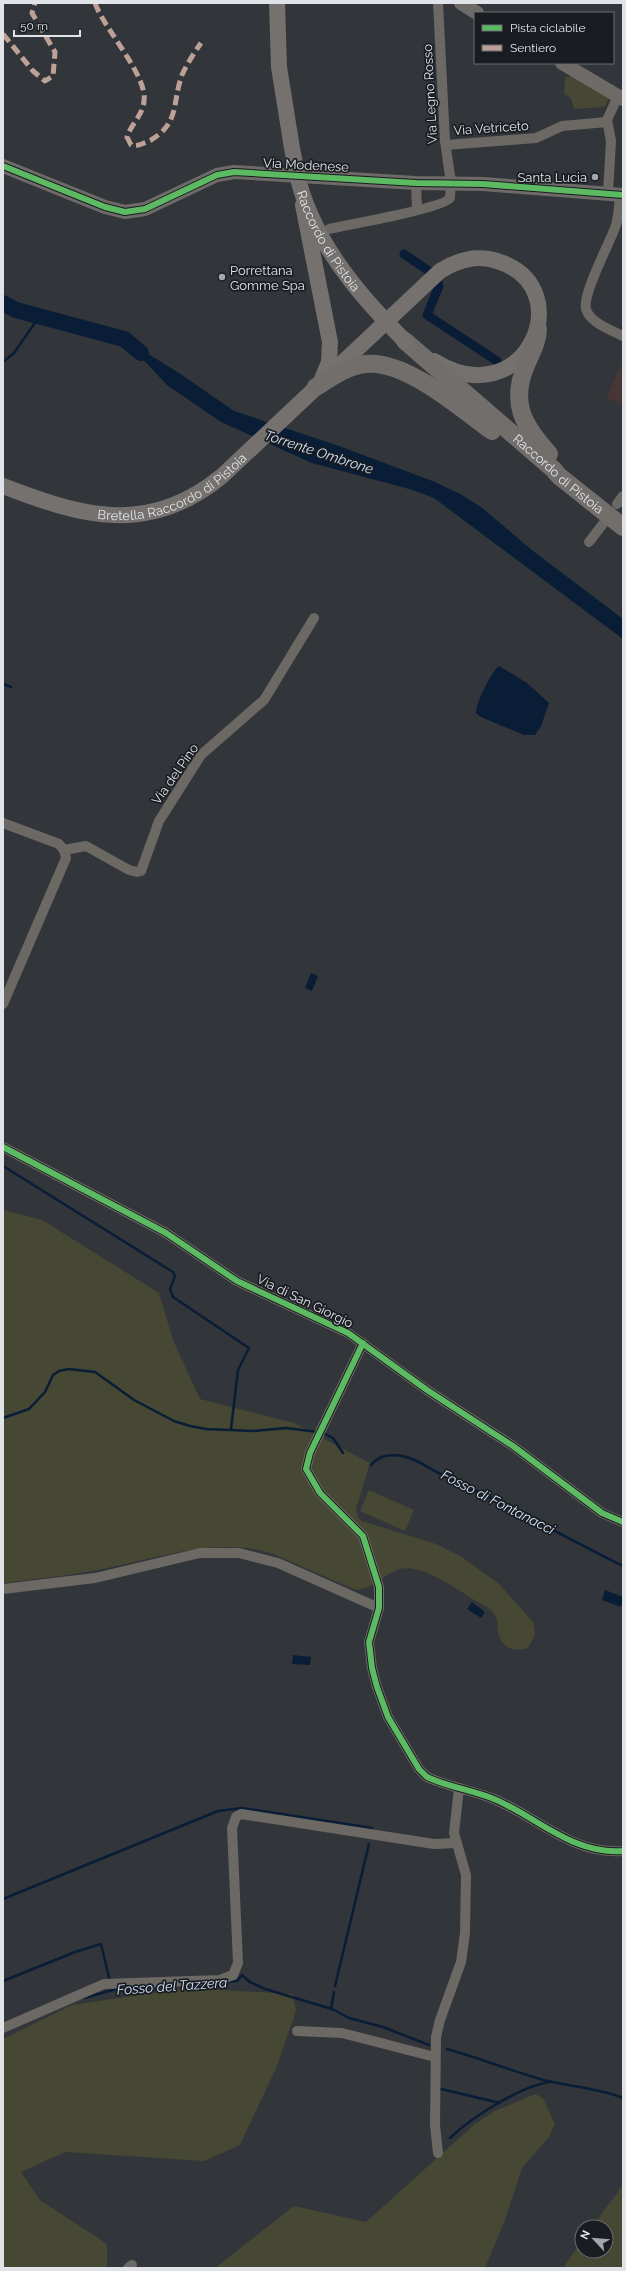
<svg xmlns="http://www.w3.org/2000/svg" width="626" height="2271" font-family="Raleway,sans-serif">
	<style>
		.education { fill: #483636 }
		.green { fill: #464834 }
		.water { fill: #091d36 }
		.lines { fill: none; stroke-linecap: round; stroke-linejoin: round }
		.stream { stroke: #091d36; stroke-width: 2.5 }
		.canal { stroke: #091d36; stroke-width: 9 }
		.river { stroke: #091d36; stroke-width: 16 }
		.street { stroke: #6c6864; stroke-width: 10 }
		.secondary { stroke: #6e6a67; stroke-width: 14 }
		.primary { stroke: #75716e; stroke-width: 16 }
		.highway { stroke: #726e6b; stroke-width: 18 }
		.primary-bridge { stroke: #75716e; stroke-width: 16 }
		.quiet { stroke: #bda197; stroke-width: 5; stroke-dasharray: 10 5; stroke-linecap: butt }
		.cycleway-casing { stroke: #191c20; stroke-width: 8 }
		.cycleway { stroke: #5cba63; stroke-width: 6 }
		.poi-dot { fill: #a3a7ac; stroke: #191c20; stroke-width: 1.5 }
		.labels { text-anchor: middle; dominant-baseline: central; stroke-width: 3.5; stroke-linejoin: round; paint-order: stroke }
		.street-label { font-size: 13px; fill: #e0e4e9; stroke: #191c20 }
		.poi-label { font-size: 13px; fill: #e0e4e9; stroke: #191c20; text-anchor: end }
		.water-label { font-size: 14px; font-style: italic; fill: #cfe0f6; stroke: #191c20 }
	</style>
	<rect width="100%" height="100%" fill="#32353a"/>
	<polygon class="education" points="623,361 623,405 606,397"/>
	<g class="green">
		<polygon points="575,76 609,98 605,107 574,109 571,98 564,94 565,77"/>
		<path d="M3,1210L42,1220L159,1293L173,1340L200,1399L294,1423L370,1463L356,1509L358,1517L362,1521L436,1544L462,1557L499,1584L533,1622L535,1635L528,1648C514,1653 501,1647 498,1632C497,1627 498,1621 496,1617C493,1609 481,1604 474,1600C457,1589 418,1561 397,1570C382,1576 373,1589 356,1590L271,1553C211,1536 155,1560 97,1570C66,1576 34,1579 3,1583Z"/>
		<polygon points="369,1490 414,1510 405,1531 360,1511"/>
		<polygon points="185,1988 293,1994 296,2011 277,2066 240,2145 204,2161 65,2152 21,2172 40,2200 107,2244 107,2268 3,2268 3,2039 72,2005"/>
		<polygon points="535,2094 543,2098 555,2124 549,2137 522,2168 505,2220 485,2268 215,2268 294,2206 366,2222 476,2123 495,2111"/>
		<polygon points="623,2185 623,2268 563,2268 582,2240 582,2251 606,2251 606,2227 592,2227"/>
	</g>
	<g class="water">
		<polygon points="124,339 179,373 234,411 339,446 435,482 462,495 481,507 533,551 623,619 623,639 434,498 413,490 312,463 221,422 167,385"/>
		<path d="M499,666L527,683L549,703L541,726L535,735H524L481,717L476,713C475,704 492,671 499,666Z"/>
		<polygon points="311,973 318,976 312,991 305,988"/>
		<polygon points="605,1590 623,1597 621,1607 602,1600"/>
		<polygon points="472,1602 485,1612 481,1618 467,1609"/>
		<polygon points="293,1655 311,1657 310,1665 292,1664"/>
	</g>
	<g class="lines">
		<g class="stream">
			<polyline points="3,362 14,353 39,317"/>
			<polyline points="3,684 11,687"/>
			<polyline points="3,1166 173,1272 175,1276 170,1289 173,1297 249,1348 238,1370 231,1429"/>
			<polyline points="3,1418 29,1409 45,1392 53,1375 59,1371 69,1369 95,1372 134,1400 174,1421 190,1426 206,1429 253,1431 286,1428 318,1432"/>
			<polyline points="323,1433 333,1438 343,1453"/>
			<path d="M371,1465C378,1457 385,1455 395,1455C414,1456 427,1468 443,1475C504,1503 563,1536 623,1566"/>
			<polyline points="3,1899 218,1811 242,1808 372,1828"/>
			<polyline points="3,1981 75,1952 101,1944 110,1982"/>
			<polyline points="227,1982 237,1981 242,1975 250,1982 265,1989 332,2009 349,2018 383,2027 429,2045"/>
			<polyline points="335,1986 369,1844"/>
			<polyline points="84,1998 113,1990 134,1988"/>
			<polyline points="331,2009 334,1992"/>
			<path d="M447,2049C479,2058 509,2070 540,2079C568,2087 596,2087 623,2098"/>
			<polyline points="441,2089 500,2103"/>
			<path d="M450,2138C472,2117 519,2087 549,2082"/>
		</g>
		<g class="canal">
			<polyline points="404,254 429,271"/>
			<polyline points="438,282 439,286 427,315 497,361"/>
		</g>
		<polyline class="river" points="3,303 16,310 124,339 141,353"/>
		<g class="street">
			<polyline points="446,145 536,138 562,126 607,122"/>
			<polyline points="416,183 417,210"/>
			<polyline points="608,193 611,141 607,120 618,96"/>
			<path d="M620,194C619,205 619,215 616,225C610,243 582,294 586,309C590,323 611,330 623,336"/>
			<path d="M329,229C346,225 444,208 450,198L451,183L445,141L438,3"/>
			<polyline points="617,504 623,496"/>
			<polyline points="589,542 606,520"/>
			<polyline points="3,823 59,844 64,850 66,858 3,1004"/>
			<polyline points="64,850 86,846 129,870 137,872 141,871 159,821 201,755 264,700 314,618"/>
			<polyline points="3,1147 166,1233 237,1281 348,1333 427,1390 513,1446 602,1513 623,1522"/>
			<path d="M363,1343L310,1453L306,1469L320,1493L363,1536L379,1587V1608L369,1642L372,1668L377,1687L388,1717L419,1769L427,1777C448,1787 472,1790 494,1799C537,1817 573,1855 623,1851"/>
			<polyline points="3,1589 95,1578 200,1553 239,1553 278,1563 379,1608"/>
			<polyline points="3,2028 104,1984 220,1980 233,1975 238,1963 232,1828 236,1817 241,1814 434,1844 457,1843"/>
			<polyline points="297,2031 342,2033 435,2057"/>
			<polyline points="438,2153 435,2125 436,2037 440,2020 461,1962 465,1933 466,1875 454,1833 459,1788"/>
			<polyline points="128,2268 132,2265"/>
		</g>
		<g class="secondary">
			<polyline points="461,3 477,13"/>
			<polyline points="562,63 623,99"/>
			<polyline points="3,166 105,207 125,212 145,209 217,175 234,172 416,183 483,184 623,195"/>
		</g>
		<g class="primary">
			<polyline points="277,3 279,67 291,142"/>
			<polyline points="303,205 330,342 329,362 322,379"/>
			<path id="s1" d="M3,486C83,517 149,536 222,476L440,271C459,259 478,254 500,262C581,290 524,417 434,361"/>
		</g>
		<g class="highway">
			<path d="M538,329C538,342 531,353 526,365C510,403 523,425 549,454"/>
			<path id="s2" d="M405,341L553,469L559,476L623,527"/>
			<path d="M316,387C332,377 347,366 365,364C405,359 460,408 492,431"/>
		</g>
		<path class="primary-bridge" id="s3" d="M291,142C295,165 299,189 309,211C329,260 367,303 405,341"/>
		<g class="quiet">
			<path d="M95,3C104,29 148,76 144,101C143,115 131,124 127,137L131,145C138,147 144,143 151,140C180,123 172,102 182,75C187,64 194,53 201,43"/>
			<polyline points="3,34 33,71 45,81 53,76 55,52 32,13 35,3"/>
		</g>
		<g class="cycleway-casing">
			<g id="cycleway">
				<polyline points="3,166 105,207 125,212 145,209 217,175 234,172 416,183 483,184 623,195"/>
				<polyline points="3,1147 166,1233 237,1281 348,1333 427,1390 513,1446 602,1513 623,1522"/>
				<path d="M363,1343L310,1453L306,1469L320,1493L363,1536L379,1587V1608L369,1642L372,1668L377,1687L388,1717L419,1769L427,1777C448,1787 472,1790 494,1799C537,1817 573,1855 623,1851"/>
			</g>
		</g>
		<use href="#cycleway" class="cycleway"/>
	</g>
	<g class="poi-dot">
		<circle cx="595" cy="177" r="4"/>
		<circle cx="222" cy="277" r="4"/>
	</g>
	<g class="labels">
		<g class="street-label">
			<text transform="translate(430 94) rotate(-93)">Via Legno Rosso</text>
			<text transform="translate(491 128) rotate(-4)">Via Vetriceto</text>
			<text transform="translate(306 165) rotate(3)">Via Modenese</text>
			<text stroke="none"><textPath href="#s3" startOffset="107">Raccordo di Pistoia</textPath></text>
			<text stroke="none"><textPath href="#s2" startOffset="203">Raccordo di Pistoia</textPath></text>
			<text stroke="none"><textPath href="#s1" startOffset="181">Bretella Raccordo di Pistoia</textPath></text>
			<text transform="translate(175 774) rotate(-55)">Via del Pino</text>
			<text transform="translate(305 1301) rotate(26)">Via di San Giorgio</text>
		</g>
		<g class="poi-label">
			<text x="587" y="177">Santa Lucia</text>
			<text x="230" y="270" text-anchor="start">Porrettana<tspan x="230" dy="15">Gomme Spa</tspan></text>
		</g>
		<g class="water-label">
			<text transform="translate(319 452) rotate(18)">Torrente Ombrone</text>
			<text transform="translate(498 1502) rotate(27)">Fosso di Fontanacci</text>
			<text transform="translate(172 1986) rotate(-4)">Fosso del Tazzera</text>
		</g>
	</g>
	<rect width="626" height="2271" fill="none" stroke="#e0e4e9" stroke-width="8"/>
	<rect x="474" y="12" width="140" height="52" fill="#191c20" stroke="#696c70"/>
	<rect x="482" y="25" width="20" height="6" fill="#5cba63" stroke="#696c70"/>
	<text x="510" y="32" font-size="12" fill="#e0e4e9">Pista ciclabile</text>
	<rect x="482" y="45" width="20" height="6" fill="#bda197" stroke="#696c70"/>
	<text x="510" y="52" font-size="12" fill="#e0e4e9">Sentiero</text>
	<g transform="translate(594 2239) rotate(296)"><circle r="19" fill="#191c20" stroke="#696c70"/>
	<path d="M0-3L7 15L0 10L-7 15Z" fill="#a3a7ac"/>
	<text y="-6" font-size="11" font-weight="bold" text-anchor="middle" fill="#e0e4e9">N</text>
	</g>
	<path d="M14 30v6h66v-6" fill="none" stroke="#e0e4e9" stroke-width="2"/>
	<text x="20" y="30" font-size="12" fill="#e0e4e9" stroke="#191c20" stroke-width="3" paint-order="stroke">50 m</text>
</svg>
